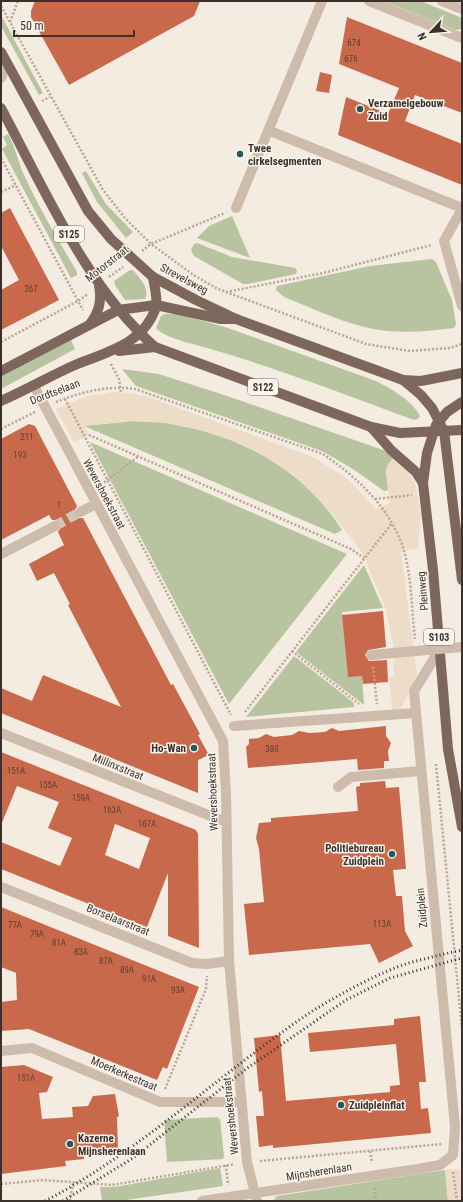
<svg xmlns="http://www.w3.org/2000/svg" width="463" height="1202" font-family="'Roboto Condensed',sans-serif">
	<style>
		.green { fill: #b8c4a0 }
		.plaza { fill: #ecdcc8 }
		.building { fill: #c8694b; fill-rule: evenodd }
		.lines { fill: none; stroke-linecap: round; stroke-linejoin: round }
		.minor-tunnel { stroke: #cfc6bd; stroke-width: 10; stroke-dasharray: 10 5; stroke-linecap: butt }
		.path { stroke: #b9a596; stroke-width: 2.5; stroke-dasharray: 2 2; stroke-linecap: butt }
		.minor { stroke: #cdbbac; stroke-width: 10 }
		.major { stroke: #7d675c; stroke-width: 10 }
		.rail { stroke: #3b302b; stroke-width: 3; stroke-dasharray: 1 3; stroke-linecap: butt }
		.minor-bridge { stroke: #cdbbac; stroke-width: 10 }
		.poi-dot { fill: #1f5a5e; stroke: #fbf5ee; stroke-width: 1.5 }
		.labels { text-anchor: middle; dominant-baseline: central; stroke-width: 3; stroke-linejoin: round; paint-order: stroke }
		.number-label { font-size: 9px; fill: #5e3e33 }
		.shield { fill: #fbf5ee; stroke: #756b66; stroke-width: 1 }
		.shield-label { font-size: 10px; font-weight: bold; fill: #3b302b }
		.poi-label { font-size: 11px; font-weight: bold; fill: #3b302b; stroke: #fbf5ee; text-anchor: start }
		.street-label { font-size: 11px; fill: #3b302b; stroke: #fbf5ee }
	</style>
	<rect width="100%" height="100%" fill="#f4ebe1"/>
	<g class="green">
		<polygon points="383,1 421,1 462,18 461,29 456,30"/>
		<polygon points="1,15 43,93 39,95 1,26"/>
		<path d="M8,134C16,148 18,163 25,177C40,210 59,241 77,272V275L71,278L2,149L7,145L3,137Z"/>
		<polygon points="86,171 106,204 133,232 126,238 97,202 82,173"/>
		<polygon points="232,216 250,258 197,238 209,226"/>
		<polygon points="197,243 232,257 295,268 297,271 296,274 248,284 243,284 194,256 191,250 194,244"/>
		<path d="M432,259L436,262L452,300L456,324L454,328C431,331 409,333 386,331C351,327 317,310 284,297L276,290L277,286L370,266Z"/>
		<path d="M130,270H133C139,277 151,290 145,299L125,300L115,285L114,281Z"/>
		<path d="M165,314H179L228,328L376,381C391,389 412,400 420,416L418,419L414,420C346,395 277,368 207,348C194,344 164,338 156,328L161,316Z"/>
		<polygon points="71,340 75,349 1,389 1,377"/>
		<polygon points="122,369 159,374 230,397 389,452 397,459 386,470 388,490 384,491 353,469 322,451 136,386"/>
		<path d="M144,420C223,428 298,460 342,530L335,534L84,426Z"/>
		<polygon points="90,442 347,554 229,704"/>
		<polygon points="364,565 383,608 342,612 348,675 362,675 364,705 296,652"/>
		<polygon points="294,656 354,703 354,707 246,717"/>
		<polygon points="217,1117 220,1119 224,1156 223,1159 167,1162 164,1120"/>
		<polygon points="220,1168 223,1186 119,1201 102,1201 100,1187 115,1187"/>
		<polygon points="445,1170 448,1201 273,1201 277,1196"/>
	</g>
	<g class="plaza">
		<polygon points="112,392 134,394 148,397 313,457 348,479 376,509 390,503 386,470 388,464 393,458 397,459 406,469 415,483 421,514 418,549 401,551 417,675 394,723 389,678 394,677 393,643 385,607 362,552 330,511 293,474 272,460 237,442 204,431 167,423 126,421 84,426 89,435 74,442 56,409 85,397"/>
		<polygon points="452,1169 460,1169 462,1201 448,1201 445,1170"/>
	</g>
	<g class="building">
		<polygon points="35,1 200,1 194,16 69,85 31,17 31,11"/>
		<polygon points="347,17 462,63 462,113 415,95 405,121 462,144 462,185 338,135 346,97 388,114 399,88 339,64"/>
		<polygon points="320,72 332,75 329,93 316,91"/>
		<polygon points="10,208 59,300 1,330 1,290 19,280 1,246 1,213"/>
		<polygon points="29,424 35,426 77,506 74,511 74,515 79,518 83,518 171,685 173,684 200,734 198,735 209,755 198,760 198,793 1,713 1,688 32,701 43,675 121,707 68,605 70,604 54,573 37,581 29,564 64,545 58,532 61,527 61,523 56,520 52,520 49,515 1,540 1,439"/>
		<polygon points="383,611 386,647 368,650 365,655 369,661 387,660 388,682 363,684 362,676 348,677 342,615"/>
		<polygon points="386,726 386,736 391,743 388,751 389,761 384,761 384,768 358,770 357,759 248,768 246,747 249,744 249,739 259,738 266,734 274,737 292,735 299,731 309,733 325,732 332,728 339,731"/>
		<path d="M1,752L196,830L198,834L199,948L168,936V873L147,927L1,869V842L60,866L72,838L48,828L59,802L17,786L1,825ZM115,824L150,838L139,869L105,855Z"/>
		<polygon points="385,781 386,788 399,787 406,869 393,870 396,896 402,896 405,931 413,946 379,963 370,944 249,955 244,904 264,902 259,849 256,838 259,823 271,822 271,818 358,811 356,787 360,786 360,783"/>
		<polygon points="1,907 199,987 167,1069 163,1067 157,1080 29,1029 1,1031 1,1002 17,1000 16,973 1,967"/>
		<polygon points="420,1016 426,1082 419,1082 421,1109 428,1108 431,1133 273,1148 273,1145 259,1147 256,1116 264,1116 262,1091 259,1092 254,1038 280,1035 286,1101 390,1092 390,1086 400,1085 396,1044 310,1052 308,1033 394,1025 394,1019"/>
		<polygon points="24,1065 53,1077 47,1092 39,1093 42,1119 73,1117 72,1107 88,1106 93,1096 115,1094 119,1116 117,1117 118,1150 84,1152 84,1159 65,1161 66,1166 1,1174 1,1067"/>
	</g>
	<g class="lines">
		<polyline class="minor-tunnel" points="55,526 80,512"/>
		<g class="path">
			<polyline points="1,6 103,190 125,218 151,244 195,276 218,289 366,344 410,351 450,348 462,344"/>
			<polyline points="10,22 18,1"/>
			<polyline points="42,101 50,97"/>
			<polyline points="1,158 83,310"/>
			<polyline points="1,192 16,185"/>
			<polyline points="142,251 151,244 225,213"/>
			<polyline points="109,277 123,267"/>
			<polyline points="226,292 323,273 432,245"/>
			<polyline points="1,342 78,301 88,294"/>
			<polyline points="111,364 119,379 121,393"/>
			<polyline points="65,399 231,715"/>
			<path d="M56,402C81,392 108,385 135,389L323,454C361,480 399,516 407,564C412,588 412,614 415,639"/>
			<polyline points="1,429 35,412"/>
			<polyline points="89,435 351,549 364,558"/>
			<polyline points="101,485 139,456"/>
			<polyline points="375,499 412,495"/>
			<polyline points="292,651 359,704"/>
			<polyline points="373,667 377,704"/>
			<polyline points="245,712 392,523"/>
			<polyline points="436,764 462,1029"/>
			<polyline points="165,1089 206,989 207,976"/>
			<polyline points="370,1151 372,1163"/>
			<polyline points="260,1161 442,1144"/>
			<polyline points="226,1165 228,1185"/>
			<polyline points="453,1172 457,1201"/>
			<polyline points="1,1184 43,1180 112,1185 235,1164"/>
			<polyline points="375,1188 376,1201"/>
			<polyline points="70,1201 73,1182"/>
		</g>
		<g class="minor">
			<polyline points="369,1 462,38"/>
			<polyline points="442,1 462,9"/>
			<polyline points="1,78 7,64"/>
			<polyline points="270,131 462,208"/>
			<polyline points="236,208 322,1"/>
			<polyline points="462,209 444,241 462,306"/>
			<polyline points="34,386 223,741 226,792 229,961 247,1162 257,1201"/>
			<polyline points="80,512 96,504"/>
			<polyline points="1,554 55,526"/>
			<polyline points="234,726 416,713"/>
			<polyline points="1,733 226,822"/>
			<polyline points="338,787 351,777 421,771"/>
			<polyline points="1,887 192,963 207,964 229,961"/>
			<polyline points="1,1051 32,1048 160,1102 241,1102"/>
			<polyline points="202,1201 418,1169 440,1165 453,1155 455,1127 414,691 440,649"/>
		</g>
		<g class="major">
			<polyline points="1,52 88,211 111,239 153,277 196,300 236,319 403,380 421,381 462,373"/>
			<path d="M1,108C44,188 86,287 155,347L371,427L400,433L462,430"/>
			<path d="M90,324C99,312 102,301 99,285"/>
			<polyline points="119,351 155,347"/>
			<polyline points="1,371 118,310 156,305 221,319 236,319"/>
			<polyline points="403,380 421,395 432,408 444,431 462,580"/>
			<path d="M1,401C26,390 50,376 75,365C107,352 144,344 156,307C158,299 154,285 153,277"/>
			<polyline points="462,402 447,412 436,425 427,453 423,483 433,570 448,749 462,827"/>
			<polyline points="371,427 391,450 416,472 423,483"/>
		</g>
		<g class="rail">
			<path d="M45,1201C143,1150 222,1071 314,1010C340,994 380,972 409,963C427,958 444,954 462,950"/>
			<polyline points="63,1201 133,1158 246,1069 346,1000 390,978 462,958"/>
		</g>
		<polyline class="minor-bridge" points="371,655 462,647"/>
	</g>
	<g class="poi-dot">
		<circle cx="360" cy="109" r="4"/>
		<circle cx="240" cy="154" r="4"/>
		<circle cx="194" cy="748" r="4"/>
		<circle cx="392" cy="854" r="4"/>
		<circle cx="341" cy="1105" r="4"/>
		<circle cx="70" cy="1144" r="4"/>
	</g>
	<g class="labels">
		<g class="number-label">
			<text x="354" y="43">674</text>
			<text x="351" y="59">676</text>
			<text x="31" y="289">367</text>
			<text x="27" y="437">211</text>
			<text x="20" y="455">193</text>
			<text x="59" y="505">1</text>
			<text x="272" y="749">380</text>
			<text x="16" y="771">151A</text>
			<text x="48" y="785">155A</text>
			<text x="81" y="798">159A</text>
			<text x="112" y="810">163A</text>
			<text x="147" y="824">167A</text>
			<text x="382" y="924">113A</text>
			<text x="15" y="925">77A</text>
			<text x="37" y="934">79A</text>
			<text x="59" y="943">81A</text>
			<text x="81" y="952">83A</text>
			<text x="106" y="961">87A</text>
			<text x="127" y="970">89A</text>
			<text x="149" y="979">91A</text>
			<text x="178" y="990">93A</text>
			<text x="26" y="1078">151A</text>
		</g>
		<g class="shield">
			<rect x="54" y="226" width="30" height="16" rx="3"/>
			<rect x="248" y="379" width="30" height="16" rx="3"/>
			<rect x="424" y="629" width="30" height="16" rx="3"/>
		</g>
		<g class="shield-label">
			<text x="69" y="234">S125</text>
			<text x="263" y="387">S122</text>
			<text x="439" y="637">S103</text>
		</g>
		<g class="poi-label">
			<text x="368" y="103">Verzamelgebouw<tspan x="368" dy="13">Zuid</tspan></text>
			<text x="248" y="148">Twee<tspan x="248" dy="13">cirkelsegmenten</tspan></text>
			<text x="186" y="748" text-anchor="end">Ho-Wan</text>
			<text x="384" y="848" text-anchor="end">Politiebureau<tspan x="384" dy="13">Zuidplein</tspan></text>
			<text x="349" y="1105">Zuidpleinflat</text>
			<text x="78" y="1138">Kazerne<tspan x="78" dy="13">Mijnsherenlaan</tspan></text>
		</g>
		<g class="street-label">
			<text transform="translate(107 264) rotate(-38)">Motorstraat</text>
			<text transform="translate(184 279) rotate(28)">Strevelsweg</text>
			<text transform="translate(55 392) rotate(-21)">Dordtselaan</text>
			<text transform="translate(104 494) rotate(62)">Wevershoekstraat</text>
			<text transform="translate(423 591) rotate(-95)">Pleinweg</text>
			<text transform="translate(118 767) rotate(22)">Millinxstraat</text>
			<text transform="translate(213 792) rotate(-92)">Wevershoekstraat</text>
			<text transform="translate(422 908) rotate(-95)">Zuidplein</text>
			<text transform="translate(118 920) rotate(22)">Borselaarstraat</text>
			<text transform="translate(124 1074) rotate(23)">Moerkerkestraat</text>
			<text transform="translate(231 1116) rotate(-96)">Wevershoekstraat</text>
			<text transform="translate(319 1172) rotate(-9)">Mijnsherenlaan</text>
		</g>
	</g>
	<rect width="463" height="1202" fill="none" stroke="#3b302b" stroke-width="4"/>
	<g transform="translate(431 32) rotate(244)" stroke="#fbf5ee" stroke-width="3" paint-order="stroke">
	<path d="M0-3L7 15L0 10L-7 15Z" fill="#3b302b"/>
	<text y="-6" font-size="11" font-weight="bold" text-anchor="middle" fill="#3b302b">N</text>
	</g>
	<path d="M14 30v6h120v-6" fill="none" stroke="#3b302b" stroke-width="2"/>
	<text x="20" y="30" font-size="12" fill="#3b302b" stroke="#fbf5ee" stroke-width="3" paint-order="stroke">50 m</text>
</svg>
